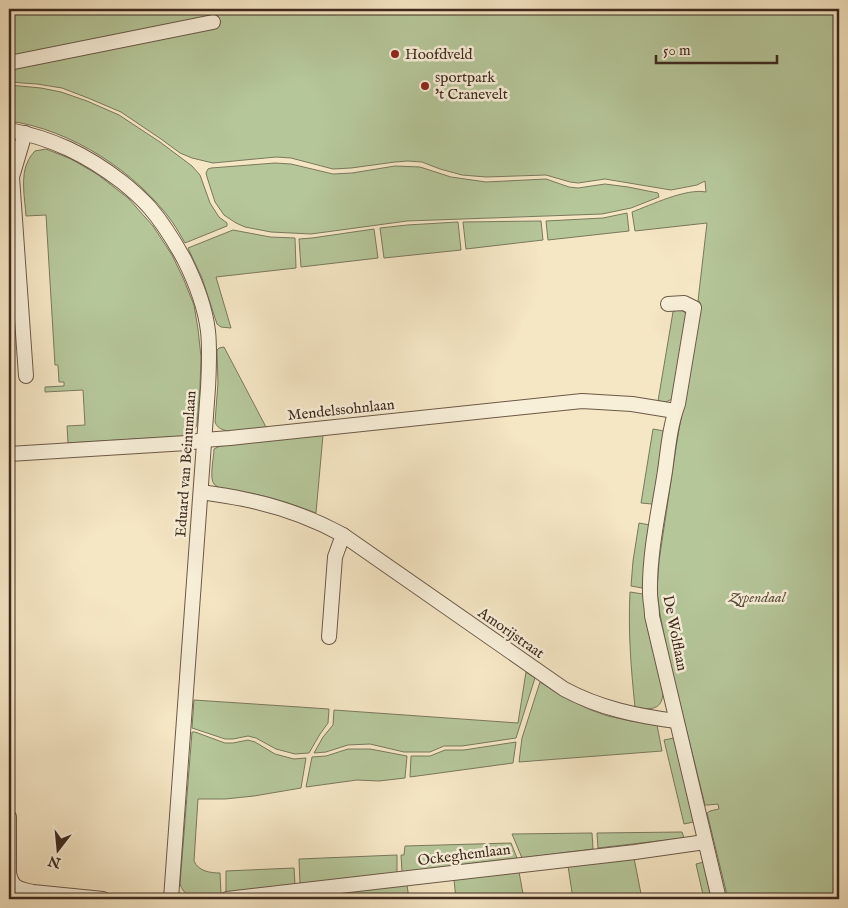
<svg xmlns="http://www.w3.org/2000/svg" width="848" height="908" font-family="'IM FELL English',serif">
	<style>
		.green { fill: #b5c699; stroke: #7a785c }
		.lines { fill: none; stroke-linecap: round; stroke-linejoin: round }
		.minor-casing { stroke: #6c5948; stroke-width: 16 }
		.minor { stroke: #f8efd9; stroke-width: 14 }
		.poi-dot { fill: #8f2418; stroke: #f8efd9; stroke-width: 2 }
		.labels { text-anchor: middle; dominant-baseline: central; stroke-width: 5; stroke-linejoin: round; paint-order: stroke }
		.poi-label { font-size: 15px; fill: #3e2a1e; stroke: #f8efd9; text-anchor: start }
		.street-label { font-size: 15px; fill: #3e2a1e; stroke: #f8efd9 }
		.park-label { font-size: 15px; font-style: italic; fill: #5c513d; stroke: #f8efd9 }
	</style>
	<rect width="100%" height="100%" fill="#f5e6c4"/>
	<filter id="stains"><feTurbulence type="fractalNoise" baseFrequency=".004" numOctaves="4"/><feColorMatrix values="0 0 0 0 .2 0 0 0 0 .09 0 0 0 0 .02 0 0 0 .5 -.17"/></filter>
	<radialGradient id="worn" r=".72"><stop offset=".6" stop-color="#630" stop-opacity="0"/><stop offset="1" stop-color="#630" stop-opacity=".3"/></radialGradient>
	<g class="green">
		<path d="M9,9H839V899H728L707,813L710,811L719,809L718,804L708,805H705L668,655L660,614L657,592L659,561L677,441L698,315L700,302L698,301L707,223L635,231L632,212C651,205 686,188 706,192L705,181L697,185L671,190L605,179L578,183L570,182L546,175L486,177L462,175L440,169L422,162L408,161L395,162L351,168L333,169L291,158L276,157L213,163L192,158L180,153L161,139L121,112L88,98L62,88L37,84L9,82Z"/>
		<path d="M9,85L41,88L61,92L87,101L119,115L160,142L192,166L200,175L210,203L219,217L227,223V226L185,243C181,236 177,229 173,223C137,172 70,129 9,121Z"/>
		<path d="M46,149L71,159L97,174L128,198L153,226L172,255L184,280L194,305L198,329L201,357L200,387L197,425L193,432L185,436L68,443L67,426L85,425L83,390L45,392V387L64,386V382H59L58,365H55L46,215L26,216C25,200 20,176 28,161C30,157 32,154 35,151Z"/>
		<polygon points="275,163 291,164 333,174 352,173 395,166 420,167 451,177 486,182 546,179 569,187 578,188 605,184 628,187 658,193 659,197 631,208 602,214 407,221 311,234 271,232 245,227 236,223 224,215 215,202 207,177 206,173 208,169 211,168"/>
		<polygon points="627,213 629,231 548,240 546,221 603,218"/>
		<polygon points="541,221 543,240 466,249 463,222"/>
		<polygon points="458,222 461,250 384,258 380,228 407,225"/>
		<polygon points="374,229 378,258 301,267 299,239 312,238"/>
		<polygon points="233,230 270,237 295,238 296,268 216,277 231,328 221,327 217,324 202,278 188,248"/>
		<polygon points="676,310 683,311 687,314 674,398 666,402 658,401 673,312"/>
		<path d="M224,347L266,427C253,429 220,438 215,422L218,383L217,350L219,348Z"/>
		<polygon points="653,429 664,431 653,503 652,504 641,503"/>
		<path d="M323,435L316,513C292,504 269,496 244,492C235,491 221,491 214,484C209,478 214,457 214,449L220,446Z"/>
		<polygon points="639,523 650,525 642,588 631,586 633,561"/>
		<path d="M630,592L643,594V595L648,629L663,691C663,711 650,710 635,707C631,669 628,631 630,592Z"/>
		<polygon points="526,672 535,678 516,738 462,746 444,746 430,752 404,752 370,744 348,745 326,752 314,753 323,737 333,725 334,710 518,723"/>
		<polygon points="540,682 560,695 591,710 608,716 631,721 657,725 662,751 519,762 522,738"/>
		<polygon points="194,700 329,709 328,723 320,734 309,753 295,754 276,749 256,738 248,736 233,739 225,739 192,728"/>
		<path d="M192,732H195L225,743H233L248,740L255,742L275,754L294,759L306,758L301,788L254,796L225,799H198L194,861C198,871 210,873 220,873L221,894C206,896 186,903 180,884Z"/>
		<polygon points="674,738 694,822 684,824 664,740"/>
		<polygon points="516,742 513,763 410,777 411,756 430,756 445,750 464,750"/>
		<polygon points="348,749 370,749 407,756 405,778 379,781 357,780 306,787 312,757 326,756"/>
		<polygon points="682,832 684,838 598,848 597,833"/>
		<polygon points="592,833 593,849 522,858 512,834"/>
		<polygon points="511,843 517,858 402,872 401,855 404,855 405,846"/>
		<polygon points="397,855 397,873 300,884 299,859"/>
		<polygon points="634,858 642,899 573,899 568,866"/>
		<polygon points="704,862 712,899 704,899 696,864"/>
		<polygon points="294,868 295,885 226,893 226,871"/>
		<polygon points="519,872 524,899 456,899 454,880"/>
		<polygon points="407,885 409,899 339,899 338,893"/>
	</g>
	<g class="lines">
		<g class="minor-casing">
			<g id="minor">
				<polyline points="9,63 213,22"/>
				<path d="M9,130C52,138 87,155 122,182C132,190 142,199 150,208C163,223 174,241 184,259C195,281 205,306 208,331C210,350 209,369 208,388L171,899"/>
				<polyline points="25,133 12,177 26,376"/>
				<path d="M668,304L684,303L694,308L678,404C670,425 668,449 665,471C659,510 649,554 650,593C650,600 652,608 652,616L719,899"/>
				<polyline points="9,454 187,443 204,440 230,438 582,401 632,404 675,411"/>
				<path d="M201,492C215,494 229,496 243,499C278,506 312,518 343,535L564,689C599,708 637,716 676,721"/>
				<polyline points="329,637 335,557 343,535"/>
				<path d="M9,817V873C12,888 19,889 33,892L103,899"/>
				<polyline points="227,899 635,852 705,842"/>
			</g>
		</g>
		<use href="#minor" class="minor"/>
	</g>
	<g class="poi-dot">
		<circle cx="395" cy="54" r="5"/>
		<circle cx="425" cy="86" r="5"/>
	</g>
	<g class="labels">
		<g class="poi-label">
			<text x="405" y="54">Hoofdveld</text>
			<text x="435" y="77">sportpark<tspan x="435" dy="17">'t Cranevelt</tspan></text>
		</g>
		<g class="street-label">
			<text transform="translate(341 410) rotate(-6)">Mendelssohnlaan</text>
			<text transform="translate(186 464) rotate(-86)">Eduard van Beinumlaan</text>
			<text transform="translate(511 633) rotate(35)">Amorijstraat</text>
			<text transform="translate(675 633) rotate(79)">De Wolflaan</text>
			<text transform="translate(464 855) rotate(-7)">Ockeghemlaan</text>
		</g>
		<g class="park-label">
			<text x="757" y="597">Zypendaal</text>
		</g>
	</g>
	<rect width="848" height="908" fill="none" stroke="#f5e6c4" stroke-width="30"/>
	<rect x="10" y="10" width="828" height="888" fill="none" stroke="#3e2a1e" stroke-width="2.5"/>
	<rect x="15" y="15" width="818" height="878" fill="none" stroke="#3e2a1e"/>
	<g transform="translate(58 850) rotate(196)" stroke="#f8efd9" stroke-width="4" paint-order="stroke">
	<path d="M0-4L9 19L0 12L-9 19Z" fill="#3e2a1e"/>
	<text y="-8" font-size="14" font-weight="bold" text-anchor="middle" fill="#3e2a1e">N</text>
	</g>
	<path d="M656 55v8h121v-8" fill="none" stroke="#3e2a1e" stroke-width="2.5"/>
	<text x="663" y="55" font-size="15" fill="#3e2a1e" stroke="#f8efd9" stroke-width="4" paint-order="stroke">50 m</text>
	<rect width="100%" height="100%" filter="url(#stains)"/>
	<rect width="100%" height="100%" fill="url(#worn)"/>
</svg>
